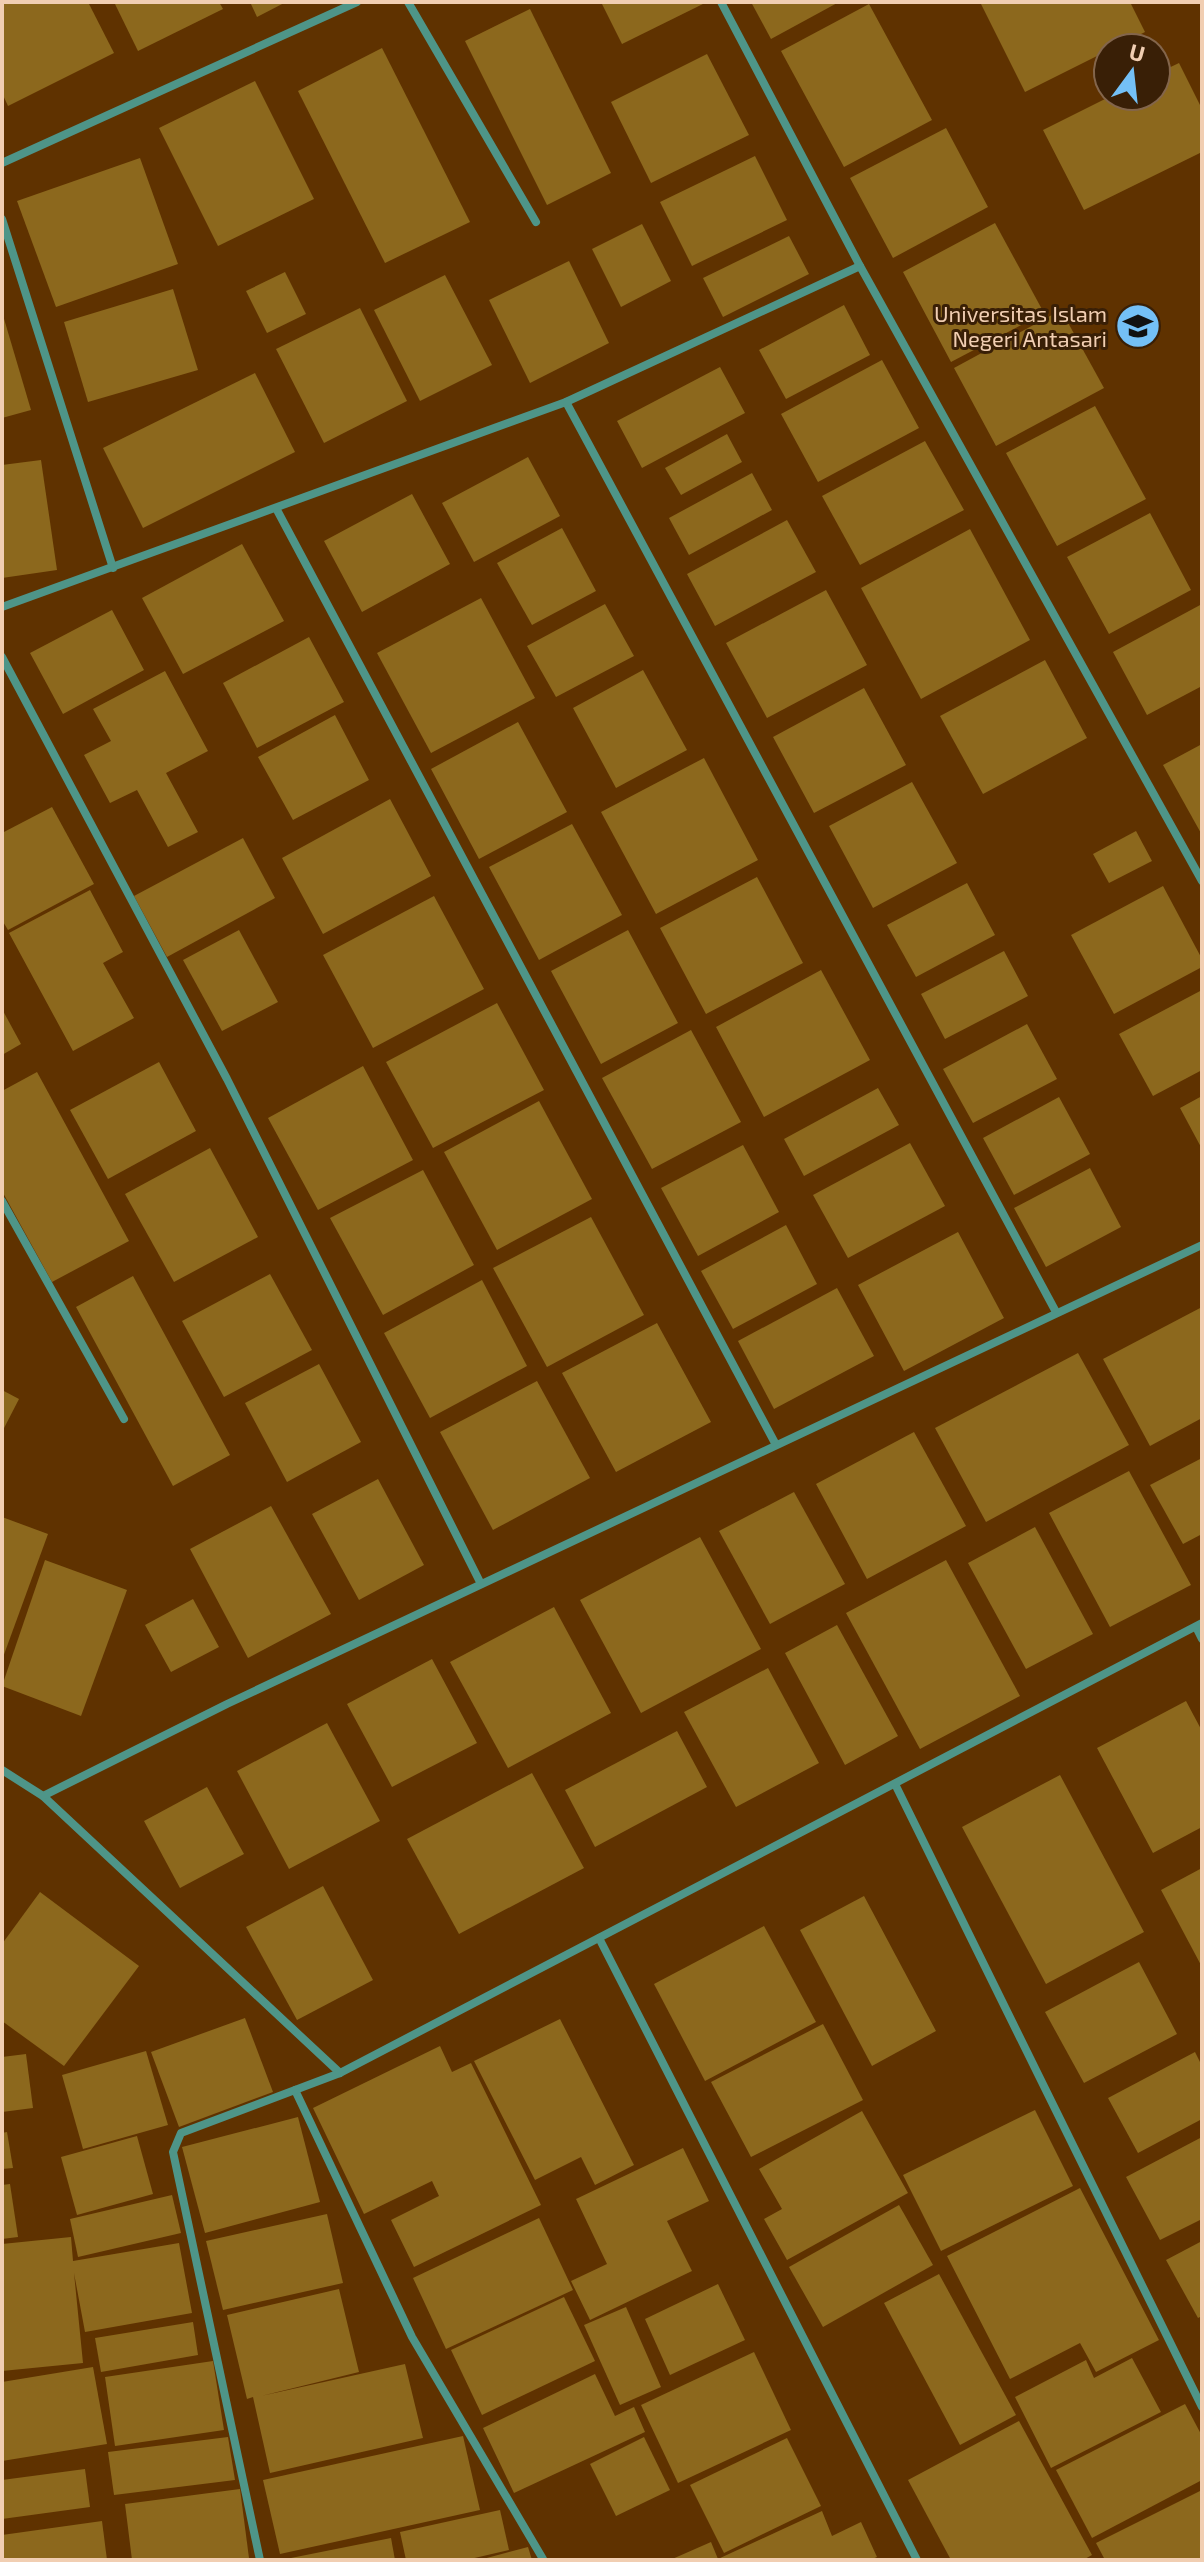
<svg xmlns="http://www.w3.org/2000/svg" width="1204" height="2562" font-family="'Exo 2',sans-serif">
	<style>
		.building { fill: #8c681d }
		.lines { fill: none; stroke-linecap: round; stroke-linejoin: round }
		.minor { stroke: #4e9588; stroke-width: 8 }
		.labels { text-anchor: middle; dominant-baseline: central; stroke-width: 6; stroke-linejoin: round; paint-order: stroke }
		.poi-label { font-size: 22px; fill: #f1ceb2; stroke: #391f06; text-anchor: end }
	</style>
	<rect width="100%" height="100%" fill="#5f3200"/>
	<g class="building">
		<polygon points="2,2 88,2 114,53 8,106 2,93"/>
		<polygon points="114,2 219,2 223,9 138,51"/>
		<polygon points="250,2 286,2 257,17"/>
		<polygon points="601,2 707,2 622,44"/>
		<polygon points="751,2 839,2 771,39"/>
		<polygon points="980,2 1130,2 1145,32 1025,92"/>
		<polygon points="869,4 932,120 844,167 781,51"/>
		<polygon points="530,9 611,173 547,205 465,41"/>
		<polygon points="382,48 470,222 385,263 298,91"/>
		<polygon points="707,54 749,135 651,183 611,102"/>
		<polygon points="1179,63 1202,109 1202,152 1084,210 1043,130 1111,96 1156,96 1156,74"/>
		<polygon points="255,81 314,199 218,246 159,128"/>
		<polygon points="946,128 988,207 893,258 850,178"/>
		<polygon points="755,156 787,220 692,266 660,202"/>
		<polygon points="140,158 178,264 56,307 17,201"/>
		<polygon points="995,223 1044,313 951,362 903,272"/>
		<polygon points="642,224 671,281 621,307 592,249"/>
		<polygon points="789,236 809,274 723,317 703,278"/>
		<polygon points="569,261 609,343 530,383 489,300"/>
		<polygon points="285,272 306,314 267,333 246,291"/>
		<polygon points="445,275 492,365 420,401 374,310"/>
		<polygon points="173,289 198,370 88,402 64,322"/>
		<polygon points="844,305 870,355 786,399 759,350"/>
		<polygon points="360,308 407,401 324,443 276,349"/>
		<polygon points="1061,310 1104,388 996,446 954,368"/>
		<polygon points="2,312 31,410 2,418"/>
		<polygon points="882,360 919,428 818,482 781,414"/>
		<polygon points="720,367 745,413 642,468 617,421"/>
		<polygon points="255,373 295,452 143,528 103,448"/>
		<polygon points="1095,406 1146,499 1057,546 1006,453"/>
		<polygon points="727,434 742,462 681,495 665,468"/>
		<polygon points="925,441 964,510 860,565 822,496"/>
		<polygon points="528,457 560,516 474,562 442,503"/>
		<polygon points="41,460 57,570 2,578 2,465"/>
		<polygon points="752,473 772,510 689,555 669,518"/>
		<polygon points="412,494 450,564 362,612 324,541"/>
		<polygon points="1150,513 1191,590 1109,634 1067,557"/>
		<polygon points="787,520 816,572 715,626 687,574"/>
		<polygon points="562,528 596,591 532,625 497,563"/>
		<polygon points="970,529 1030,640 921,699 861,588"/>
		<polygon points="242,544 284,621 183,674 142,598"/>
		<polygon points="826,590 867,665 767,718 726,643"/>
		<polygon points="481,598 535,698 431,753 377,653"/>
		<polygon points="605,604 634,656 556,697 527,646"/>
		<polygon points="1202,604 1202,686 1147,715 1113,652"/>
		<polygon points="112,610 144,670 63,714 30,653"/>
		<polygon points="309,637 344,702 257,748 223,683"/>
		<polygon points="1045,660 1087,738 983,794 940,716"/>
		<polygon points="643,670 687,750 616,788 573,708"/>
		<polygon points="165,671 208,751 166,773 198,832 168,847 137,790 110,803 84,755 111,741 93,709"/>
		<polygon points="864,688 906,765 814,813 773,737"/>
		<polygon points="335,715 369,780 293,820 258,757"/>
		<polygon points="518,722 567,812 479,859 431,769"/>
		<polygon points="1202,744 1202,835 1163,765"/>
		<polygon points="704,758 758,860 656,914 601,812"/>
		<polygon points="912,782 957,863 873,908 829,826"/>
		<polygon points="390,799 431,876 323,934 282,858"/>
		<polygon points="52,807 94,884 8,930 2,920 2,833"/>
		<polygon points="572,824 622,915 539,960 489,867"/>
		<polygon points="1136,831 1152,861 1109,883 1093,854"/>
		<polygon points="243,838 275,898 167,957 134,896"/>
		<polygon points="757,877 803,963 706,1014 660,928"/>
		<polygon points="967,883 995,935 916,977 887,925"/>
		<polygon points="1163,886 1202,959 1202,967 1114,1014 1071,935"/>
		<polygon points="90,890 123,952 103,963 134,1018 73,1051 9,933"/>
		<polygon points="434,896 484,989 373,1048 323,955"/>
		<polygon points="239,930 278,1002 222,1031 183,960"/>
		<polygon points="628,930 678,1023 601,1064 551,971"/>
		<polygon points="1004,951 1028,996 945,1039 921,994"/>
		<polygon points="821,970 870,1060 764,1117 716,1027"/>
		<polygon points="1202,990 1202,1070 1153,1096 1119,1034"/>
		<polygon points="497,1003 544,1090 433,1148 386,1062"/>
		<polygon points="2,1009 21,1044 2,1055"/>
		<polygon points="1027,1024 1057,1079 973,1123 943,1069"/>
		<polygon points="691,1030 741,1122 652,1169 602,1078"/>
		<polygon points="159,1062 196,1131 108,1179 70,1110"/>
		<polygon points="363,1066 413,1160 318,1210 268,1118"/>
		<polygon points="37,1072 129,1241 52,1282 2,1191 2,1091"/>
		<polygon points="878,1088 899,1125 804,1176 784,1139"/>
		<polygon points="1202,1096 1202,1149 1180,1108"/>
		<polygon points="1059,1097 1090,1154 1014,1195 983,1138"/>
		<polygon points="539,1101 592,1199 497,1250 444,1152"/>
		<polygon points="910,1143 945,1206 848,1258 813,1195"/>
		<polygon points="743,1145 779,1212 698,1256 661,1188"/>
		<polygon points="210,1148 258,1237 174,1282 125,1194"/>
		<polygon points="1090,1168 1121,1227 1046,1267 1014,1208"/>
		<polygon points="423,1170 474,1265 383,1315 330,1218"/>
		<polygon points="591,1217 644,1315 547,1367 493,1268"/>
		<polygon points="786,1225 817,1284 733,1329 701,1271"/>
		<polygon points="958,1232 1004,1318 904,1371 858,1285"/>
		<polygon points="270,1274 312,1350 224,1397 182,1321"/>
		<polygon points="133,1276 230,1455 173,1486 76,1307"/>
		<polygon points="482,1280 527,1366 430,1418 384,1333"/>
		<polygon points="837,1288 874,1356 774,1409 738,1341"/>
		<polygon points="1202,1307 1202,1418 1150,1446 1103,1359"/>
		<polygon points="657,1323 711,1422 616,1472 562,1373"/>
		<polygon points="1078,1353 1129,1445 986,1522 935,1428"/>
		<polygon points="319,1364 361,1442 287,1482 245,1403"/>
		<polygon points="537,1381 590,1478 493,1530 440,1432"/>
		<polygon points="2,1390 19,1399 2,1432"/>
		<polygon points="914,1432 966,1526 867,1579 816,1484"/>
		<polygon points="1202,1458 1202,1534 1183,1544 1150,1485"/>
		<polygon points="1129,1471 1191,1585 1110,1627 1049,1513"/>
		<polygon points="378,1479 424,1565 359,1600 312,1514"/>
		<polygon points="794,1492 845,1584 770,1624 719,1531"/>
		<polygon points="271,1506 331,1614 248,1658 190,1549"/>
		<polygon points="2,1517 48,1534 2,1660"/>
		<polygon points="1035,1527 1093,1634 1026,1669 968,1563"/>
		<polygon points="700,1537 761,1649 641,1713 580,1600"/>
		<polygon points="45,1560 127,1590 81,1716 2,1686"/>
		<polygon points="946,1560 1020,1696 920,1749 846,1613"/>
		<polygon points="193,1599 219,1647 171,1672 145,1625"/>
		<polygon points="554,1607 611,1713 508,1768 450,1662"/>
		<polygon points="837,1625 898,1736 845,1765 785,1653"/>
		<polygon points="432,1659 477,1743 392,1787 347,1704"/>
		<polygon points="768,1668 819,1763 736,1807 684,1712"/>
		<polygon points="1186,1701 1202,1731 1202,1827 1153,1853 1097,1748"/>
		<polygon points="327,1723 380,1821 289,1869 237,1771"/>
		<polygon points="677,1731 707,1787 595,1847 565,1790"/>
		<polygon points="532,1773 584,1868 459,1934 407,1839"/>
		<polygon points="1060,1775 1144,1932 1046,1984 962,1827"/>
		<polygon points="207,1787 244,1854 180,1888 144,1821"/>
		<polygon points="1202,1868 1202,1967 1161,1890"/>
		<polygon points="323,1886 373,1980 297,2020 246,1927"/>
		<polygon points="40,1892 139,1966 64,2066 2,2021 2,1944"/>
		<polygon points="864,1896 936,2031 872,2066 800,1930"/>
		<polygon points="764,1926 816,2022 705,2081 654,1984"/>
		<polygon points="1139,1962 1177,2034 1084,2083 1045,2012"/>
		<polygon points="245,2018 273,2092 179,2127 151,2052"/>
		<polygon points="560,2019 634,2165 595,2185 581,2157 535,2180 474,2061"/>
		<polygon points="823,2024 863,2100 751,2157 711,2082"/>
		<polygon points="440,2046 452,2072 471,2063 541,2205 414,2267 391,2220 439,2196 432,2181 364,2214 313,2108"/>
		<polygon points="146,2051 168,2125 83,2149 62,2075"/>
		<polygon points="1195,2052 1202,2066 1202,2119 1138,2153 1108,2098"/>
		<polygon points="26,2054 33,2108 2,2112 2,2057"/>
		<polygon points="1035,2110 1073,2186 941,2251 903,2175"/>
		<polygon points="862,2111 908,2193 787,2260 764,2219 782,2209 759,2169"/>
		<polygon points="298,2117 320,2202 205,2233 182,2147"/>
		<polygon points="7,2132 13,2168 2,2169 2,2133"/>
		<polygon points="137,2136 153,2194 77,2215 61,2157"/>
		<polygon points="1202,2137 1202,2219 1160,2240 1126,2177"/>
		<polygon points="683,2148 709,2201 667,2221 692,2271 590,2320 571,2281 607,2264 576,2199"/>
		<polygon points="10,2184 18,2237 2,2239 2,2185"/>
		<polygon points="1080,2188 1159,2340 1096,2372 1080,2343 1010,2379 947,2256"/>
		<polygon points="172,2195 181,2233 78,2257 70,2219"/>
		<polygon points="899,2205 933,2265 823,2327 789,2267"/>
		<polygon points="327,2214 343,2283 223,2310 206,2241"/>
		<polygon points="539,2218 573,2290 446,2349 413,2278"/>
		<polygon points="71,2237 73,2261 179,2243 192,2313 85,2332 74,2273 83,2363 2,2371 2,2244"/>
		<polygon points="1202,2241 1202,2316 1198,2318 1166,2260"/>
		<polygon points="939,2274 1016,2415 960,2445 884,2303"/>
		<polygon points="718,2284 745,2340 670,2375 645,2319"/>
		<polygon points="339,2289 359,2372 261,2396 405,2364 423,2438 270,2473 253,2397 247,2399 227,2315"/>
		<polygon points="564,2297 595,2361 482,2415 451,2350"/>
		<polygon points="626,2307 661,2387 620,2405 584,2325"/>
		<polygon points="193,2322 198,2355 101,2372 95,2338"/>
		<polygon points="754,2352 791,2430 678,2483 641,2405"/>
		<polygon points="1132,2358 1161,2412 1051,2468 1015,2397 1086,2360 1094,2378"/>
		<polygon points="213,2361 224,2430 115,2446 105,2377"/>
		<polygon points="93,2367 107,2444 2,2461 2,2382"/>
		<polygon points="595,2374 615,2416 634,2407 645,2432 514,2493 483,2428"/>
		<polygon points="1185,2404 1202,2436 1202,2480 1092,2538 1056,2470"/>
		<polygon points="1019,2421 1092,2555 1083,2560 951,2560 908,2480"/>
		<polygon points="463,2436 480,2510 280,2554 263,2480"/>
		<polygon points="228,2437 235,2480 114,2495 108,2452"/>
		<polygon points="644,2437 670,2490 616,2516 590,2464"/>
		<polygon points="787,2438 821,2506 724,2553 690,2485"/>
		<polygon points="85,2469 90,2507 2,2519 2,2480"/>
		<polygon points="240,2489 249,2558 132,2560 125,2504"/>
		<polygon points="1202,2490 1202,2560 1105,2560 1096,2543"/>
		<polygon points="500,2510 509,2550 466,2560 406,2560 400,2532"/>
		<polygon points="822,2511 832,2536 861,2522 877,2557 870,2560 670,2560 711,2542 718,2559"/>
		<polygon points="102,2521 107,2560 3,2560 2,2535"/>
		<polygon points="391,2538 395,2560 286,2560 286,2559"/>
		<polygon points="528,2547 532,2560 483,2560 483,2559"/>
	</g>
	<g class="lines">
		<g class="minor">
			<polyline points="408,2 536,222"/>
			<polyline points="721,2 860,266"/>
			<polyline points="2,163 357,2"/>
			<polyline points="2,219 113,568"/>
			<polyline points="566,402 1056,1312"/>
			<polyline points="277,510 775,1443"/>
			<polyline points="2,607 566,402 860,266 1202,881"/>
			<polyline points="2,657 227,1079 481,1584"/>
			<polyline points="2,1201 124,1419"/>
			<polyline points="1196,1627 1202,1639"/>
			<polyline points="2,1770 43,1796 340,2073"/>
			<polyline points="895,1784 1202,2407"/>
			<polyline points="43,1796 227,1704 1202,1245"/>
			<polyline points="599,1938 917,2560"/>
			<polyline points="295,2090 412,2337 543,2559"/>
			<polyline points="260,2560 173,2152 181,2133 340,2073 1202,1623"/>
		</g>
	</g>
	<defs>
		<g id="university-disc" transform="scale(2.3)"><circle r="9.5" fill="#74c0f6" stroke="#391f06"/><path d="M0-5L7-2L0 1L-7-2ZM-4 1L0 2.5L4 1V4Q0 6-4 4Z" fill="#111"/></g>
	</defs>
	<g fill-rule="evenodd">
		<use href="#university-disc" x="1138" y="326"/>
	</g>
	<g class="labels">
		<g class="poi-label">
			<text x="1107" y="313">Universitas Islam<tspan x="1107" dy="25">Negeri Antasari</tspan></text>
		</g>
	</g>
	<rect width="1204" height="2562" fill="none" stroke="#f1ceb2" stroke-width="8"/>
	<g transform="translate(1132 72) rotate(15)"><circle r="38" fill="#391f06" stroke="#83654b" stroke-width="2"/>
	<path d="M0-6L14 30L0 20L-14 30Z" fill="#74c0f6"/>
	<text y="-12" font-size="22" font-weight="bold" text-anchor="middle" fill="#f1ceb2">U</text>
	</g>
</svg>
